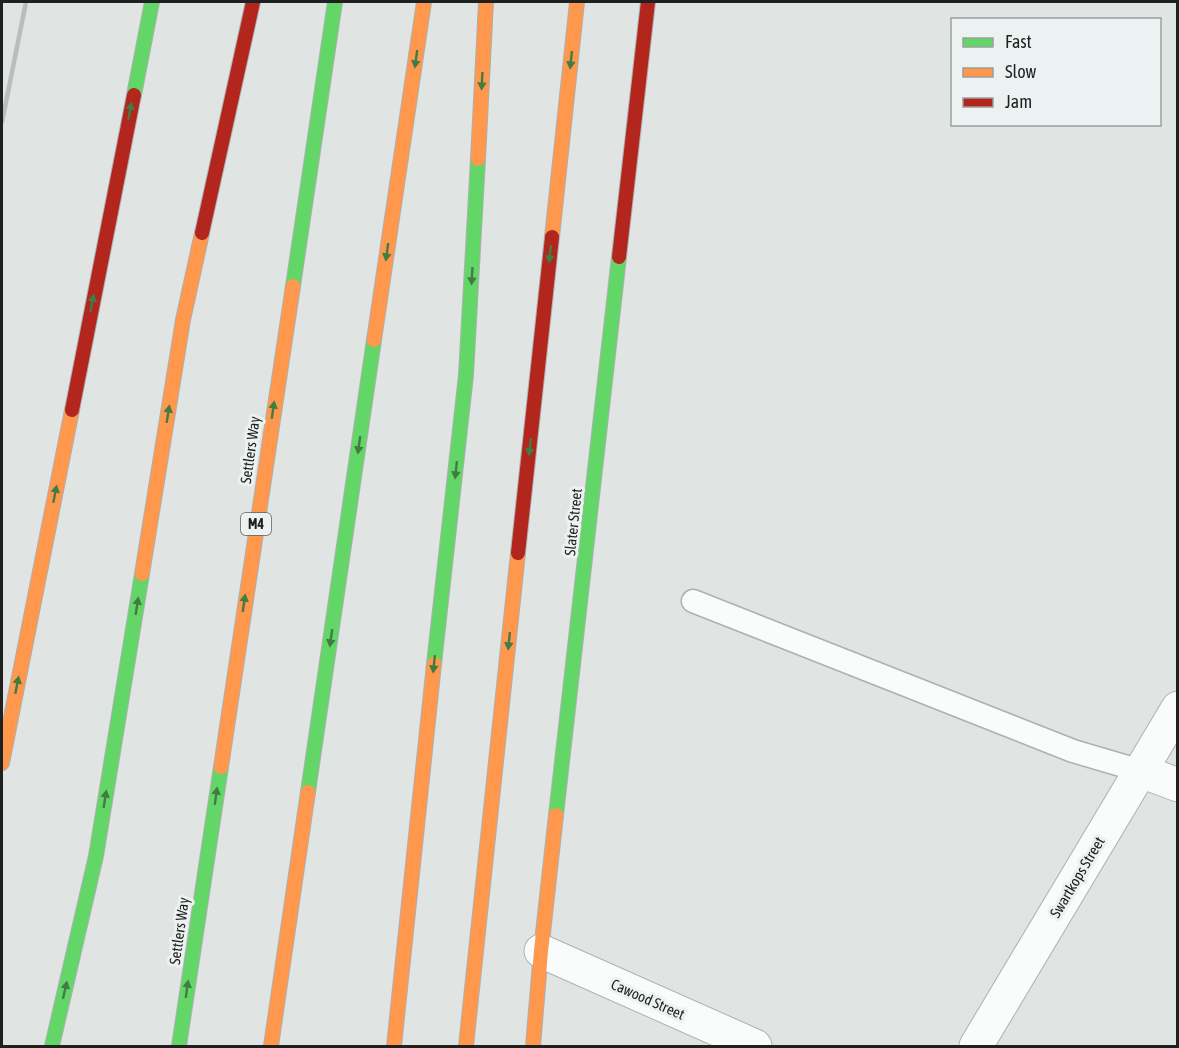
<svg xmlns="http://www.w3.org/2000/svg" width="1179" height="1048" font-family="'Asap Condensed',sans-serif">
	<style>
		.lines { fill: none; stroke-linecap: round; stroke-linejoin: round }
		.lane-casing { stroke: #aeb1b0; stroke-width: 25 }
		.street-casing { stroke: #aeb1b0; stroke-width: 35 }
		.fast-casing { stroke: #aeb1b0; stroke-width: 16 }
		.slow-casing { stroke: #aeb1b0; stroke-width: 16 }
		.jam-casing { stroke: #aeb1b0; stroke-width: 16 }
		.lane { stroke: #fafbfb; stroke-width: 22 }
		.street { stroke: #fafbfb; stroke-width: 33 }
		.fast { stroke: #63d668; stroke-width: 14 }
		.slow { stroke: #ff974d; stroke-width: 14 }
		.jam { stroke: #b3261e; stroke-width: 14 }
		.rail { stroke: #bbbcbc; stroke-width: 4.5 }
		.oneway { fill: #417c44 }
		.labels { text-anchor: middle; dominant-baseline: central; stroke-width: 6; stroke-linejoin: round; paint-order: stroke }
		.shield { fill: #ecf2f1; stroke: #5c605f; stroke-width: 1.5 }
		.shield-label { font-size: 14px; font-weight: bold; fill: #1f2121 }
		.street-label { font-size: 15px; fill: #1f2121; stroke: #ecf2f1 }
	</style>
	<rect width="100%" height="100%" fill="#e0e4e3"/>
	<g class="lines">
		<g class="lane-casing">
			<polyline id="lane" points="693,601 1073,751 1141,771"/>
		</g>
		<g class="street-casing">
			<g id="street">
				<polyline points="1141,771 1178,785"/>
				<polyline points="541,951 755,1046"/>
				<polyline points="976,1046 1178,708"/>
			</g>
		</g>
		<g class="fast-casing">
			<g id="fast">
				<polyline points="134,95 152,2"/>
				<polyline points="293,286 335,2"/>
				<polyline points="434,664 466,375 478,159"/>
				<polyline points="308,792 374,340"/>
				<polyline points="556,815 619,257"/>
				<polyline points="52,1046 96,856 142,574"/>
				<polyline points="179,1046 221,767"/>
			</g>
		</g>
		<g class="slow-casing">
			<g id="slow">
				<polyline points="478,159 486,2"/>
				<polyline points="552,237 577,2"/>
				<polyline points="374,340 424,2"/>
				<polyline points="142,574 183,320 202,233"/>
				<polyline points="2,763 72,410"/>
				<polyline points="221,767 293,286"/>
				<polyline points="271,1046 308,792"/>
				<polyline points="394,1046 434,664"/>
				<polyline points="466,1046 518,553"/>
				<polyline points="533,1046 541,951 556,815"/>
			</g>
		</g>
		<g class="jam-casing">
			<g id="jam">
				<polyline points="202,233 253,2"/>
				<polyline points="619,257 648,2"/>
				<polyline points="72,410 134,95"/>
				<polyline points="518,553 552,237"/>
			</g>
		</g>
		<use href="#lane" class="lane"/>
		<use href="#street" class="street"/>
		<use href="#fast" class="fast"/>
		<use href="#slow" class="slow"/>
		<use href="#jam" class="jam"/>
		<polyline class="rail" points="2,122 26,2"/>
	</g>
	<defs><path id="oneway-solid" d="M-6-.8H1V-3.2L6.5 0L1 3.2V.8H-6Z" transform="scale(1.5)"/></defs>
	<g class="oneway">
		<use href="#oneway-solid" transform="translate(416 59) rotate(98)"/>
		<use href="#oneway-solid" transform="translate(571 60) rotate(96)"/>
		<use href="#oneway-solid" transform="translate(482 81) rotate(93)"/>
		<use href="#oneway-solid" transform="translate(130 111) rotate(-79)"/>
		<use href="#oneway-solid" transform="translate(387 252) rotate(98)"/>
		<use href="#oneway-solid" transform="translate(550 254) rotate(96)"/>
		<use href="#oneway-solid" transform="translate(472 276) rotate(93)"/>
		<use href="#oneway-solid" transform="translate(92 303) rotate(-79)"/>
		<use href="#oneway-solid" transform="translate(273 410) rotate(-82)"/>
		<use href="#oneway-solid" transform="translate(168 414) rotate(-81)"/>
		<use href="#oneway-solid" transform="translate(359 445) rotate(98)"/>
		<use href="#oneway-solid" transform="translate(530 447) rotate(96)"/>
		<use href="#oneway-solid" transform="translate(456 470) rotate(96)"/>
		<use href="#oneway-solid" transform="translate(55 494) rotate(-79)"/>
		<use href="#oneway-solid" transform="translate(244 603) rotate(-82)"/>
		<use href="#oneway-solid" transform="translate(137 606) rotate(-81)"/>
		<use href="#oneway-solid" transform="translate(331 638) rotate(98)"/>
		<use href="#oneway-solid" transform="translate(509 641) rotate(96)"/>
		<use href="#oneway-solid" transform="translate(434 664) rotate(96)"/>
		<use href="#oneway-solid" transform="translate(17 685) rotate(-79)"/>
		<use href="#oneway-solid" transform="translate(216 796) rotate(-82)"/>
		<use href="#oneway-solid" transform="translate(105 799) rotate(-81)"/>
		<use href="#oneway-solid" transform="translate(187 989) rotate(-82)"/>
		<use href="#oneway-solid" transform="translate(65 990) rotate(-77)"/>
	</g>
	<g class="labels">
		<rect class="shield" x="241" y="513" width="30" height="22" rx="4.5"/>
		<g class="shield-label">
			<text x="256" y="524">M4</text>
		</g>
		<g class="street-label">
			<text transform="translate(250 450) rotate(-82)">Settlers Way</text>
			<text transform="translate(573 522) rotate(-84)">Slater Street</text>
			<text transform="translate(1077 877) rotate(-59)">Swartkops Street</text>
			<text transform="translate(179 931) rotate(-82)">Settlers Way</text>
			<text transform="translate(648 999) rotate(24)">Cawood Street</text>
		</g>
	</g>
	<rect width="1179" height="1048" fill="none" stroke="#1f2121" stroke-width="6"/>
	<rect x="951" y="18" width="210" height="108" fill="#ecf2f1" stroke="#9a9e9e" stroke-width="1.5"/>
	<rect x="963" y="38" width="30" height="9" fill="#63d668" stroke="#9a9e9e" stroke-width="1.5"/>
	<text x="1005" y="48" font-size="18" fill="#1f2121">Fast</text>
	<rect x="963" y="68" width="30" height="9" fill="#ff974d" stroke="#9a9e9e" stroke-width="1.5"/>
	<text x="1005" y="78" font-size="18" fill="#1f2121">Slow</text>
	<rect x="963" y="98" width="30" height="9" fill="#b3261e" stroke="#9a9e9e" stroke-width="1.5"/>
	<text x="1005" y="108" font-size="18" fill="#1f2121">Jam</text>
</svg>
